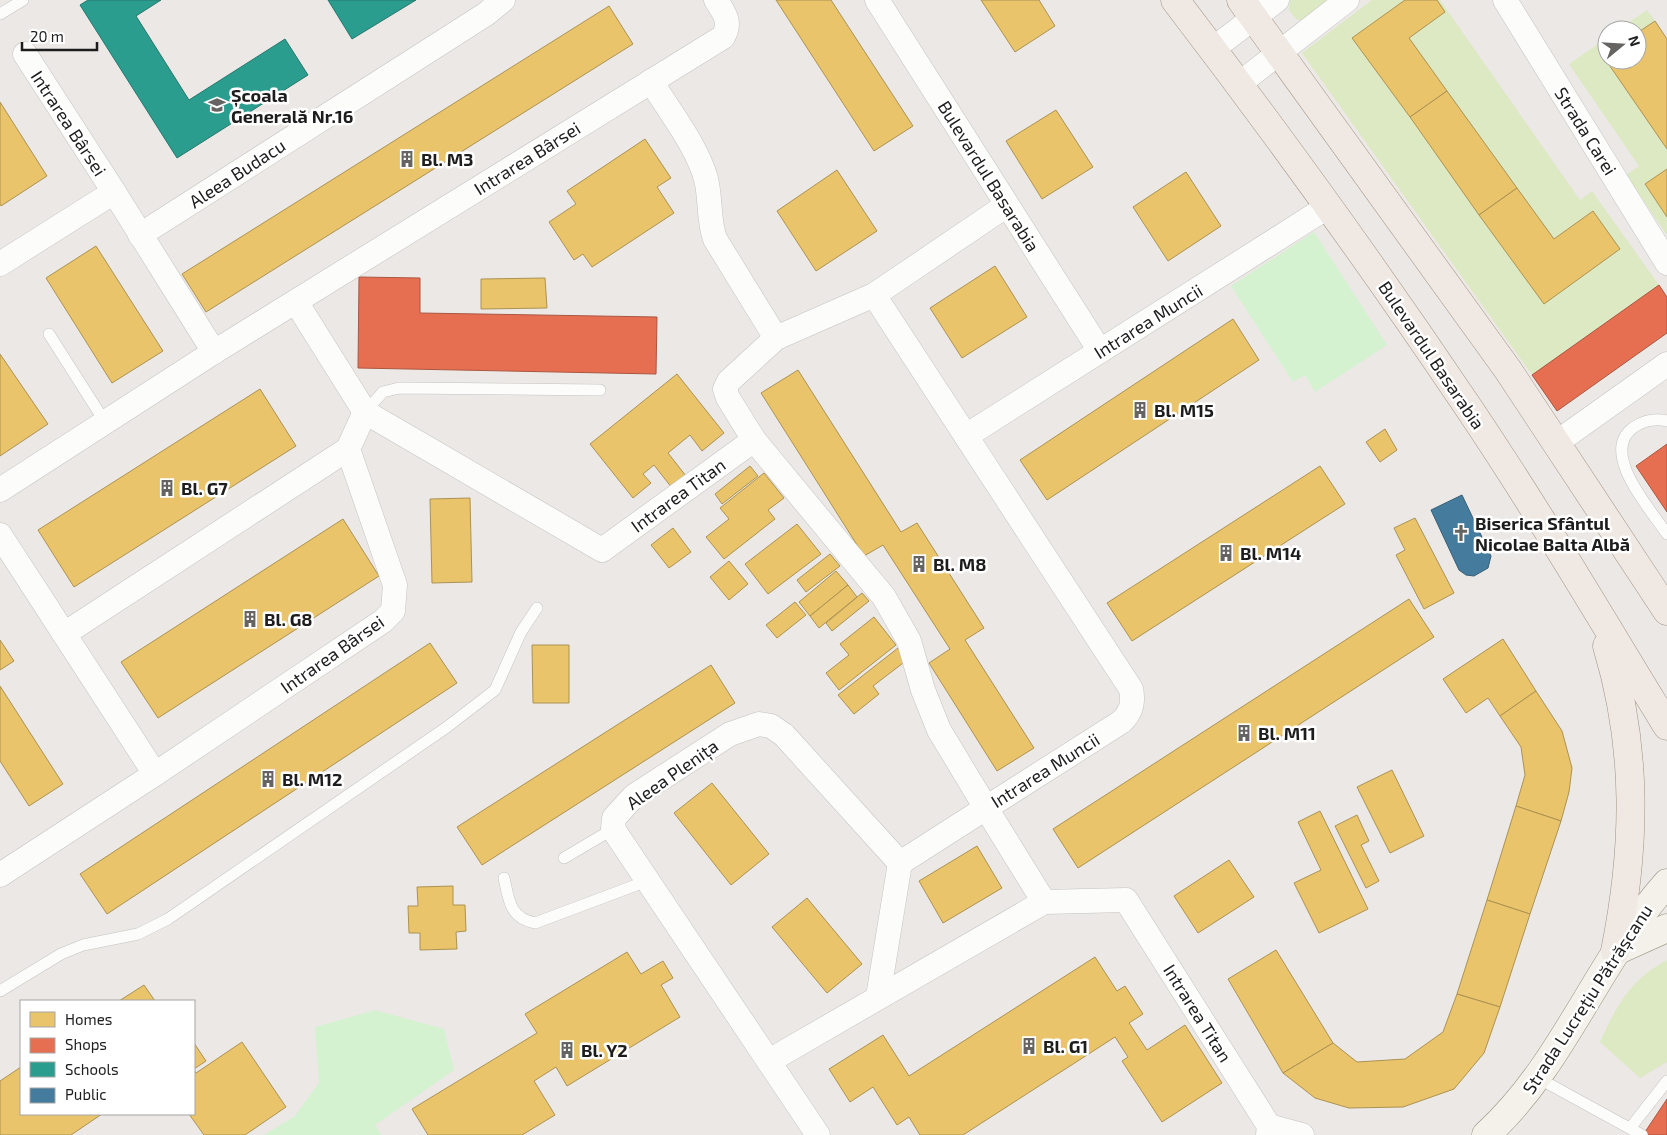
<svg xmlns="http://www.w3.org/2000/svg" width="1667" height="1135" font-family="'Exo 2',sans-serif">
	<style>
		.grass { fill: #dde9c3 }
		.park { fill: #d4f2d0 }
		.homes { fill: #e9c46a; stroke: #ac9253 }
		.shops { fill: #e76f51; stroke: #aa5641 }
		.schools { fill: #2a9d8f; stroke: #26776d }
		.public { fill: #457b9d; stroke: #395f77 }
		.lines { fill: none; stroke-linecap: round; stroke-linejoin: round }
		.service-casing { stroke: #c4c3c1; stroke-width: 12 }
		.minor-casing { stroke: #c4c3c1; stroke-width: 25 }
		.secondary-casing { stroke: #95937d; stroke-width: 29 }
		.primary-casing { stroke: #a19282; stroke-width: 29 }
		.service { stroke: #fcfcfb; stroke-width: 11 }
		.minor { stroke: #fcfcfb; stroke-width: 24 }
		.secondary { stroke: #f3f1e9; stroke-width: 28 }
		.primary { stroke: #f0e9e3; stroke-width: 28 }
		.labels { text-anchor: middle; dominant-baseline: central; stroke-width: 5; stroke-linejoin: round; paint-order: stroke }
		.poi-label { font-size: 18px; font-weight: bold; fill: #1d1d1d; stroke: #fff; text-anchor: start }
		.street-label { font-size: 18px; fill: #1d1d1d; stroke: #fff }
	</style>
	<rect width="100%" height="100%" fill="#ebe8e5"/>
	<g class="grass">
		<polygon points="1290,0 1335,0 1303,21 1296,19 1289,10"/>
		<polygon points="1372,0 1440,0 1580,200 1592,191 1659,285 1532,375 1302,53"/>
		<polygon points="1647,10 1655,21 1637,33 1637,30 1618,30"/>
		<polygon points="1607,38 1607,53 1603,56 1667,149 1667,169 1645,185 1667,217 1667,235 1626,175 1639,166 1569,64"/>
		<path d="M1667,960V1062L1640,1078L1600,1042C1617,1005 1630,980 1667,960Z"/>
	</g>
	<g class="park">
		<polygon points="1314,232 1387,345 1315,392 1305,375 1293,382 1231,286"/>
		<polygon points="375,1010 444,1029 454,1070 375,1125 381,1135 264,1135 295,1116 319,1083 315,1027"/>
	</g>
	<g class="homes">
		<polygon points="776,0 831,0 913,126 874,151"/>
		<polygon points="981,0 1039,0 1055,26 1015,52"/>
		<polygon points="1405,0 1437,0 1445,12 1409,38 1447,91 1410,117 1352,38"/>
		<polygon points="609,6 633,44 206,312 182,274"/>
		<polygon points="1655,21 1667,39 1667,149 1603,56 1607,53 1607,60 1637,60 1637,33"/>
		<polygon points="1447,91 1517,188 1479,215 1410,117"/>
		<polygon points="0,102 47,176 1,206 0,204"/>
		<polygon points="1056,110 1093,167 1042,199 1006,141"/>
		<polygon points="645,139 671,178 657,187 674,213 592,267 583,254 574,260 549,222 576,204 567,191"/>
		<polygon points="1667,169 1667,217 1645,184"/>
		<polygon points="837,170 877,231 816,271 777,211"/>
		<polygon points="1186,172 1221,226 1168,261 1133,207"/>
		<polygon points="1517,188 1554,239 1593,211 1620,249 1544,304 1479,215"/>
		<polygon points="96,246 163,351 112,383 46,278"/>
		<polygon points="995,266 1027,317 962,358 930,308"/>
		<polygon points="545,278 547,308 481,309 481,279"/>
		<polygon points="1233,319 1259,360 1047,500 1020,460"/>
		<polygon points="0,354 48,424 0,456"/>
		<polygon points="798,370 901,532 917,523 984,628 965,640 1034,748 997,771 929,663 950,649 883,545 864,556 761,393"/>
		<polygon points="677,374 724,433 702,451 690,435 668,453 686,476 672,488 654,465 643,474 651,483 633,498 590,444"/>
		<polygon points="260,389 296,446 74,587 38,530"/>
		<polygon points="1385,429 1397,450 1380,462 1366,442"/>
		<polygon points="750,466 758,476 722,504 715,494"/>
		<polygon points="1320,466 1345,504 1132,641 1107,603"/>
		<polygon points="764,473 784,498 768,510 775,519 724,559 706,537 729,519 720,508"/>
		<polygon points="470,498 472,582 432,583 430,499"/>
		<polygon points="1415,518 1454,593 1424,609 1396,555 1405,550 1394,528"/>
		<polygon points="343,519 379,576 158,718 121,662"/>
		<polygon points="797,524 821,554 768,594 745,564"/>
		<polygon points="673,528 691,552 669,568 651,545"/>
		<polygon points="830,554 840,566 806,592 797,580"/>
		<polygon points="729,561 748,584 729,600 710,577"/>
		<polygon points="836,571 848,585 810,616 799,602"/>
		<polygon points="848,585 857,597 819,628 810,616"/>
		<polygon points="862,593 869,601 832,631 826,623"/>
		<polygon points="1409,599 1434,637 1078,868 1053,829"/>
		<polygon points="795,602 806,615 777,638 766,625"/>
		<polygon points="874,617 896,645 839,690 826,673 849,655 840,644"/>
		<polygon points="1503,639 1536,691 1500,716 1488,698 1466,713 1443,679"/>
		<polygon points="0,640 14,661 0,670"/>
		<polygon points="430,643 457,683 107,914 80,874"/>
		<polygon points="532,645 569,645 569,703 533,703"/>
		<polygon points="898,648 907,660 873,686 879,694 854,714 838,695"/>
		<polygon points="711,665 735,703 482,865 457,827"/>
		<polygon points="0,686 63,784 29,806 0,761"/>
		<polygon points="1536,691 1562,731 1572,768 1569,792 1561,821 1516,806 1525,775 1521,747 1500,716"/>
		<polygon points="1392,770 1424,836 1390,853 1357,787"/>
		<polygon points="712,783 769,854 731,885 674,813"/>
		<polygon points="1516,806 1561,821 1530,914 1487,900"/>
		<polygon points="1320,811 1368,909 1319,933 1294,883 1321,870 1298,822"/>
		<polygon points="1357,815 1369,841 1361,845 1379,881 1366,888 1335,826"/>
		<polygon points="977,846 1002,888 943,923 919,881"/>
		<polygon points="1229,860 1254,897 1198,933 1174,896"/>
		<polygon points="453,886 453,905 465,905 466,931 456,932 457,949 420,950 420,933 409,933 408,906 418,906 417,887"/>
		<polygon points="807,898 862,964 827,993 772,927"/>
		<polygon points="1487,900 1530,914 1500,1007 1457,994"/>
		<polygon points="1276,950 1333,1043 1283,1073 1228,979"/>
		<polygon points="627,952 641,974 663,961 673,978 661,985 680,1017 567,1086 556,1067 534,1081 555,1115 522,1135 428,1135 412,1109 537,1033 525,1014"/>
		<polygon points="1095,957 1117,991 1125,986 1143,1014 1129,1023 1147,1050 1185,1025 1222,1083 1162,1122 1122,1061 1128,1057 1115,1037 963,1135 920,1135 909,1117 897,1125 873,1087 850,1102 829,1069 883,1035 909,1076"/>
		<polygon points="144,985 155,1001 119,1001"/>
		<polygon points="1457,994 1500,1007 1484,1053 1454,1089 1403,1107 1349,1108 1315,1098 1283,1073 1333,1043 1357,1062 1405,1059 1443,1032"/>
		<polygon points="242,1042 286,1107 245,1135 204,1135 189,1114 194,1114 194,1070 196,1073"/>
		<polygon points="194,1043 206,1061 194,1069"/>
		<polygon points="21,1067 21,1114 102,1114 71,1135 0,1135 0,1081"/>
	</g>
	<g class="shops">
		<polygon points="359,277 420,278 420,313 657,317 656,374 358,368"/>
		<polygon points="1659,285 1667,297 1667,333 1557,411 1532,375"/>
		<polygon points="1667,444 1667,512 1636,466"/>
		<polygon points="1667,1099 1667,1135 1643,1135"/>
	</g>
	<g class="schools">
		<polygon points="88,0 161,0 136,16 189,100 285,39 308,75 177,158 80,5"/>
		<polygon points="328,0 416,0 352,39"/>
	</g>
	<polygon class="public" points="1462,495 1491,556 1488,568 1474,576 1466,575 1459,570 1431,510"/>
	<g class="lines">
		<g class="service-casing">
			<g id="service">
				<polyline points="0,14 23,0"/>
				<polyline points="49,334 105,422"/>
				<polyline points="365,412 383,392 399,388 600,390"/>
				<path d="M1667,421C1655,418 1645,420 1634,427C1598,452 1651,510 1667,534"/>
				<polyline points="564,858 613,829"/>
				<path d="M504,878C509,901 510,918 535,923L647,881"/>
				<polyline points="0,991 61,954 83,945 138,934 168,919 447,727 495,690 521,632 537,608"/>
				<polyline points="1538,1078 1642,1135"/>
				<polyline points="1631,1127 1667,1081"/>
			</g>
		</g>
		<g class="minor-casing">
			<g id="minor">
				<polyline points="877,0 1100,351"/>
				<polyline points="1505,0 1667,263"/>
				<polyline points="1213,49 1277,0"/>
				<polyline points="25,54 114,192"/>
				<path d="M651,81C669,111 697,146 706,179C711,199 708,219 715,239L776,338"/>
				<polyline points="1239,84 1347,0"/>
				<polyline points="140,235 486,14 503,0"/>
				<polyline points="0,264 114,192 214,352"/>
				<path d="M874,295L1131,689C1134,703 1131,713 1121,722L986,808L939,730L923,690L909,641L884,597L754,440L728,398L725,389L729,381L776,338Z"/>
				<polyline points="874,295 1007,205"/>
				<polyline points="296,302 365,412 602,550 754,440"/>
				<polyline points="966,436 1329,206"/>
				<polyline points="1556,443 1667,364"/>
				<path d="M0,490L214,352L723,37C732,22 724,13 716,0"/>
				<polyline points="0,535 155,774"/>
				<polyline points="64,634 348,449 365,412"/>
				<polyline points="0,875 155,774 383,621 393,611 395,585 348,449"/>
				<polyline points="878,997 900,863 986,808 1044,902 1126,900 1269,1126 1268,1135"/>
				<polyline points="769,1061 1044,902"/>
				<polyline points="1269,1126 1302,1135"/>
				<polyline points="818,1135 613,829 614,818 634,796 730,734 759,724 771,726 784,735 900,863"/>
			</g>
		</g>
		<g class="secondary-casing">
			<g id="secondary">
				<polyline points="1616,951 1667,928"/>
				<path d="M1486,1135C1564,1064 1597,961 1667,883"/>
			</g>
		</g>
		<g class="primary-casing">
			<g id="primary">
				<path d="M1175,0C1276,132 1373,266 1466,404C1537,509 1601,618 1667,726"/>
				<polyline points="1241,0 1508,370 1667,611"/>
				<path d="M1607,646C1638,749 1636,847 1615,951"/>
			</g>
		</g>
		<use href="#service" class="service"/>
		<use href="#minor" class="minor"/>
		<use href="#secondary" class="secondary"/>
		<use href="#primary" class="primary"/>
	</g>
	<defs>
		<g id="school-bare" transform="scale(1.35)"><path d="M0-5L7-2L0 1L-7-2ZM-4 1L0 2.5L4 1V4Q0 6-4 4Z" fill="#656463" stroke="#fff" stroke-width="2.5" paint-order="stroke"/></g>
		<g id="building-bare" transform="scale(1.35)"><path d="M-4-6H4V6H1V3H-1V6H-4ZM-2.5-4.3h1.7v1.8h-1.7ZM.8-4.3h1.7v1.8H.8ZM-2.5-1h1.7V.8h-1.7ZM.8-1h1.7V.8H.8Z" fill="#656463" stroke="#fff" stroke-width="2.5" paint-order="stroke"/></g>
		<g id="church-bare" transform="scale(1.35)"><path d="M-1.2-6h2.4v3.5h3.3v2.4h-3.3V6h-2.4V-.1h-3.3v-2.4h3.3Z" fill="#656463" stroke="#fff" stroke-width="2.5" paint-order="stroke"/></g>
	</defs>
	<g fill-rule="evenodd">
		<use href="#school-bare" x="217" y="105"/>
		<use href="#building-bare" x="407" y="159"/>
		<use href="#building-bare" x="1140" y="410"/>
		<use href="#building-bare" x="167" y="488"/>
		<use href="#church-bare" x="1461" y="533"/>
		<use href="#building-bare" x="1226" y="553"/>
		<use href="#building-bare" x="919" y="564"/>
		<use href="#building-bare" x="250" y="619"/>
		<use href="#building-bare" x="1244" y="733"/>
		<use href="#building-bare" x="268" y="779"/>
		<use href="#building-bare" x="1029" y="1046"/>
		<use href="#building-bare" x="567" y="1050"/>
	</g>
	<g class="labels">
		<g class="poi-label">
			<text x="231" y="95">Școala<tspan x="231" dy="21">Generală Nr.16</tspan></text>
			<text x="421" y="159">Bl. M3</text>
			<text x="1154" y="410">Bl. M15</text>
			<text x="181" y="488">Bl. G7</text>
			<text x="1475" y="523">Biserica Sfântul<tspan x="1475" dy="21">Nicolae Balta Albă</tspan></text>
			<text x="1240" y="553">Bl. M14</text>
			<text x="933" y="564">Bl. M8</text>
			<text x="264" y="619">Bl. G8</text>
			<text x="1258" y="733">Bl. M11</text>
			<text x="282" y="779">Bl. M12</text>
			<text x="1043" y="1046">Bl. G1</text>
			<text x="581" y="1050">Bl. Y2</text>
		</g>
		<g class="street-label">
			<text transform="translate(69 123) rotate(57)">Intrarea Bârsei</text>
			<text transform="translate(1586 131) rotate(58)">Strada Carei</text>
			<text transform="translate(527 158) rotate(-32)">Intrarea Bârsei</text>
			<text transform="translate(237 173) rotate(-33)">Aleea Budacu</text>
			<text transform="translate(989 176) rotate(58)">Bulevardul Basarabia</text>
			<text transform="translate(1148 321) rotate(-32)">Intrarea Muncii</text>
			<text transform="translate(1432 355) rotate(56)">Bulevardul Basarabia</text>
			<text transform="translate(678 495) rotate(-36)">Intrarea Titan</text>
			<text transform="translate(332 654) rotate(-35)">Intrarea Bârsei</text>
			<text transform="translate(1045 770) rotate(-32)">Intrarea Muncii</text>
			<text transform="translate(672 774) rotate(-35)">Aleea Plenița</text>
			<text transform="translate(1587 999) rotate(-57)">Strada Lucrețiu Pătrășcanu</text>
			<text transform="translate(1198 1013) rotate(58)">Intrarea Titan</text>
		</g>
	</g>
	<rect x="20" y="1000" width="175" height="115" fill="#ffffff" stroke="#a5a5a5"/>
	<rect x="30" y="1012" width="25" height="15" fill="#e9c46a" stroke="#a5a5a5"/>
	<text x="65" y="1025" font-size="15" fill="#1d1d1d">Homes</text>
	<rect x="30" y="1038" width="25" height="15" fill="#e76f51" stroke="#a5a5a5"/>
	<text x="65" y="1050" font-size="15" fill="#1d1d1d">Shops</text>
	<rect x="30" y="1062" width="25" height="15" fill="#2a9d8f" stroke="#a5a5a5"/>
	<text x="65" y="1075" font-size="15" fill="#1d1d1d">Schools</text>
	<rect x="30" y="1088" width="25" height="15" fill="#457b9d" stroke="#a5a5a5"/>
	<text x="65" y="1100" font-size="15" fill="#1d1d1d">Public</text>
	<g transform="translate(1622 45) rotate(72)"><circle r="24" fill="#ffffff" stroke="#a5a5a5"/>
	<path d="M0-4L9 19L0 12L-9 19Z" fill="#656463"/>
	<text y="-8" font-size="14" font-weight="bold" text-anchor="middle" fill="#1d1d1d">N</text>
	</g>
	<path d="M22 42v8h75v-8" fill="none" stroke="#1d1d1d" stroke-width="2.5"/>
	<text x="30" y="42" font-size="15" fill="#1d1d1d" stroke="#ffffff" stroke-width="4" paint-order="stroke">20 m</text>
</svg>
